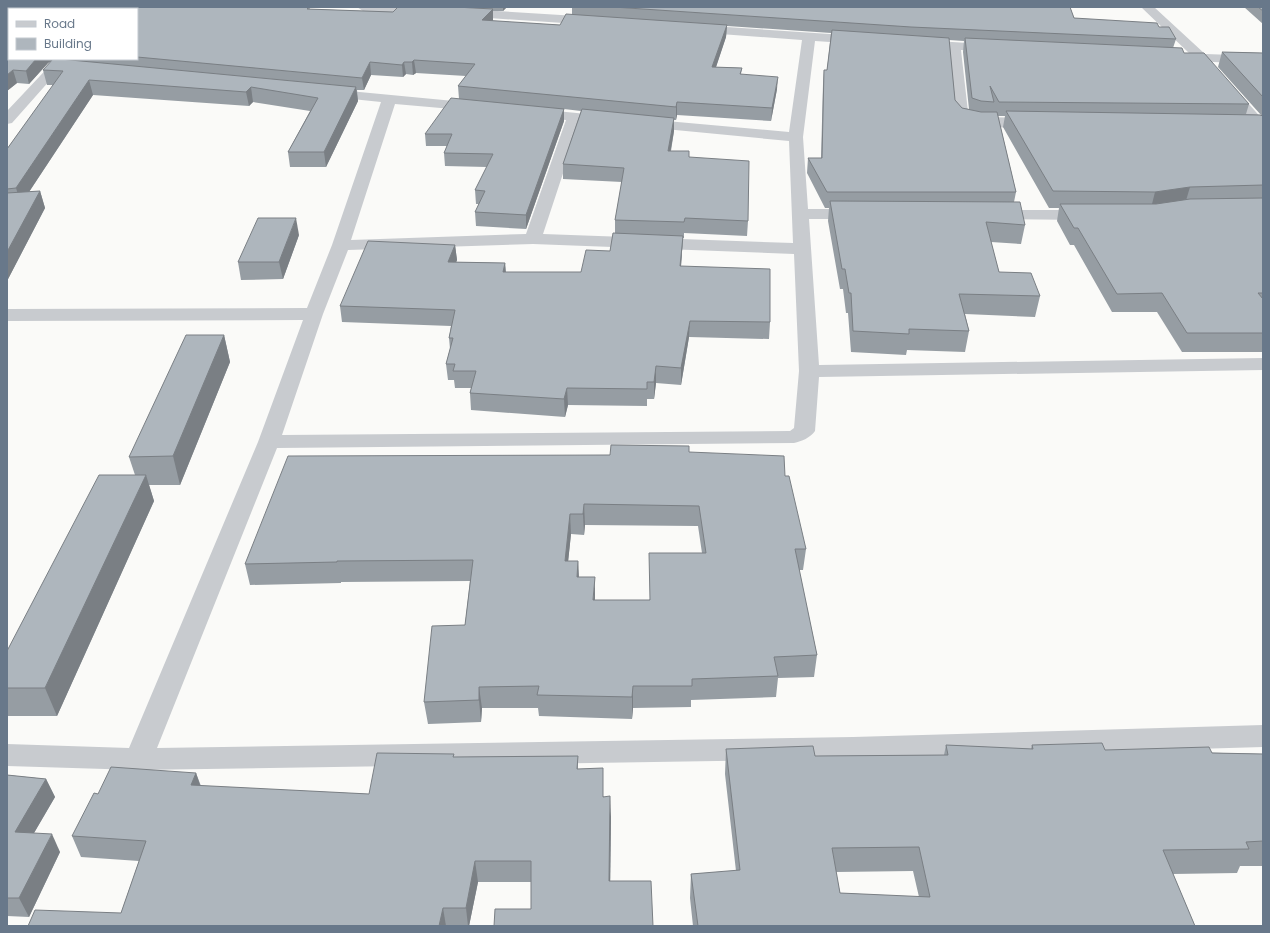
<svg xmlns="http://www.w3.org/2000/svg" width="1270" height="933" font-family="Poppins,sans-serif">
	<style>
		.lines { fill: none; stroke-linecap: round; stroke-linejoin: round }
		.minor { fill: #c8cbcf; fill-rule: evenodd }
		.wall { fill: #969da3; fill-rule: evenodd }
		.shaded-wall { fill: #7a7f84 }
		.building { fill: #aeb6bd; stroke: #7a7f84; fill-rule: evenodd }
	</style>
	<rect width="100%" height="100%" fill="#fafaf8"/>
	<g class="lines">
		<g class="minor">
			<polygon points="357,7 420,7 429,8 431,11 425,15 363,11"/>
			<polygon points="1141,7 1154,7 1205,54 1263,56 1263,64 1213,62 1206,66 1198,62 1175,60 1173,57 1175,54 1189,53"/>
			<polygon points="464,9 593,17 599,21 593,25 460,16 458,13"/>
			<path d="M697,25L860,36L866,40L860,44L815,41L803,137L808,209H859L865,210L867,214L865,218L859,219H809L819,365L1263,358V370L819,377L815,431C810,438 802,441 794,443L277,448L157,748L853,737L1263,725V747L853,759L138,770L7,766V744L129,748L258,442L303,320L7,321V309L307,308L332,245L381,102L323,96L321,93L323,90L328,89L475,103L480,104L482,107L480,110L475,111L395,104L351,240L526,234L566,120L530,116L528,113L530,110L535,109L608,116L613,117L615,120L613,123L608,124L580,122L543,234L793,243L789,141L644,127L639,126L637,123L639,120L644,119L789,132L802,40L693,32L691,29L693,26ZM533,244L794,254L799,371L794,428L790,431L282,435L323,314L348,250Z"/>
			<path d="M921,40L999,45L1000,48L994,52L961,50L968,112L984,117L1033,118L1038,119L1040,122L1038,125C1021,129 965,130 954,114L948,49L916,47L915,44L916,41Z"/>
			<polygon points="56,59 71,59 59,70 12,123 7,124 7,111"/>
			<polygon points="1228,85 1233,86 1263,120 1263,133 1258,132 1223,92 1221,89 1223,86"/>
			<polygon points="994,210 1087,210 1093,211 1095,215 1093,219 1087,220 988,219 986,215 988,211"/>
		</g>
	</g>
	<g class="wall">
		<path d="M7,7H309L310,9L393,12L398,7H507L503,11H493V21L560,25L572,15V7H1070L1074,18L1159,27L1176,39L1173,48L1184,53L1249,104L1246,114L1261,115L1218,67L1222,52L1263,53V352H1182L1157,312H1112L1074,245H1070L1057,221L1059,208H1049L1003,127L1005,116H998L1016,192L1014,202L1025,225L1021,244L991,242L999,272L1040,296L1035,317L965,314L969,331L965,352L907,350L906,355L851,352L848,313H846L843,289H840L828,221L829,208H825L807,173L808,158H821L823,84L824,70H827L831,33L727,26L726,37L716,67L742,68L741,74L777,89L771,121L677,115L676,120H674V131L671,151L689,157L748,221L747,236L684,233V238H683L681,266L770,322L769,339L689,337L681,385L656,383L654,399H647V406L568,405L565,417L471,410L470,393L471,388H455L454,380H448L446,364L450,349L449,338L451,326L342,322L340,306L455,245L457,260L456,262L505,263L506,272H581L610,251L615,233V220L622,182L563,179V164L581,111L564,109V121L526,229L476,226L475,212L479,204H476L475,190L487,167L445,166L444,153L447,146H426L425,134L459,99L458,86L466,76L416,73L413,75L406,74L403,77L371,75L364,90H357L358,101L326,167H290L288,152L310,111L253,102L249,106L93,95L29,192L40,191L45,208L7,281V149L54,85H47L43,70L52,60L48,63L29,84L17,83L7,91ZM137,9V59H68V60L9,59ZM949,40L964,41L963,52L969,109L962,108L955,100Z"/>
		<polygon points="1244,7 1263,7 1263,24"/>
		<polygon points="299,235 283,279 241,280 238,262"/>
		<polygon points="224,335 230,362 180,485 149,485 154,501 57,716 7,716 7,651 135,475 129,457"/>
		<path d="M689,452L785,476L806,549L803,570H799L817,655L814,677L778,678L776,697L691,700V707L633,708L632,719L539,716L538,708H482L481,722L428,724L424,702L465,625L470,581L341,582V583L250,585L245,564L610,455ZM585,525L698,526L702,553L649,600H595L579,577L578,561H568L571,534L584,535Z"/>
		<path d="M946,745L1031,749L1032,745L1105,750L1263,754V866H1240L1237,873L1173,874L1195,926H693L690,898L691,874L736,871L725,774L726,749L815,756L944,755ZM913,871L919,897L840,893L836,872Z"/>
		<polygon points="578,756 578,769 604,797 611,817 610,881 531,909 531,882 478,882 469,926 28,926 121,913 139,861 81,857 72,836 98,794 196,773 201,786 369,794 454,757"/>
		<polygon points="7,775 46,779 55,797 34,833 60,852 29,917 7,916"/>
	</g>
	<g class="shaded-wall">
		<polygon points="503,7 507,7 503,11"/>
		<polygon points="493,9 493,21 482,20"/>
		<polygon points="727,25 726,37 712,79 712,67"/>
		<polygon points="36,59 54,59 48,63 29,84 26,71"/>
		<polygon points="414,60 416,73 413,75 412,62"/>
		<polygon points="370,62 371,75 364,90 362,78"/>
		<polygon points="404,62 406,74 403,77 402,65"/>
		<polygon points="13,70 17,83 7,91 7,75"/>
		<polygon points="778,77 777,89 771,121 772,108"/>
		<polygon points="89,80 93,95 21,204 16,188"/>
		<polygon points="251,87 253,102 249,106 246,92"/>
		<polygon points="356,87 358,101 326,167 324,152"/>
		<polygon points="677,102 677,115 676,120 676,107"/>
		<polygon points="564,109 564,121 526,229 526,215"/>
		<polygon points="674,118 674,131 668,165 668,151"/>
		<polygon points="1190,187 1185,204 1151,208 1155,192"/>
		<polygon points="40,191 45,208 7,281 7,252"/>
		<polygon points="296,218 299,235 283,279 279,262"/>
		<polygon points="683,236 682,251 680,282 680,266"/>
		<polygon points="455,245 457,260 450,278 448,262"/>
		<polygon points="505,263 506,279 503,272"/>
		<polygon points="690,321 689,337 681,385 681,368"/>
		<polygon points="224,335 230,362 180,485 173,456"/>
		<polygon points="656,366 656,383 654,399 654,382"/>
		<polygon points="567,388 568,405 565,417 564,399"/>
		<polygon points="146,475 154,501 57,716 45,688"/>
		<polygon points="584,504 585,525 584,535 583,514"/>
		<polygon points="570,514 571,534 566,582 565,561"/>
		<polygon points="578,561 579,582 577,577"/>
		<polygon points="595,577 595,598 594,621 593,600"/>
		<polygon points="633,686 633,708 632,719 632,697"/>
		<polygon points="479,687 482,708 481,722 479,700"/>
		<polygon points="196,773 203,794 191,785"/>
		<polygon points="46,779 55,797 24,850 15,832"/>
		<polygon points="610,796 611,817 610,902 609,881"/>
		<polygon points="52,834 60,852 29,917 19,898"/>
		<polygon points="475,861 478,882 469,926 468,926 466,908"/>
		<polygon points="443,908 446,926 439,926"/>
	</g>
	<g class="building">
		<polygon points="7,7 309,7 307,9 393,12 398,7 455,7 493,9 482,20 560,25 566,14 727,25 712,67 742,68 740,74 778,77 772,108 677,102 676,107 458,86 475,64 414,60 412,62 404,62 402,65 370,62 362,78 137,57 137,9 9,9 9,59 36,59 26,71 13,70 7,75"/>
		<polygon points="613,7 1070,7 1074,18 1157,23 1159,27 1169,27 1176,39 911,27"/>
		<polygon points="1258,7 1263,7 1263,11"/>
		<polygon points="832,30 949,38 955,100 962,108 981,112 997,112 1016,192 827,192 808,158 822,158 824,70 827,70"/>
		<polygon points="965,38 1182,48 1184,53 1204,53 1249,104 999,102 990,86 994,102 981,101 972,98"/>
		<polygon points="1222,52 1263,53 1263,97"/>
		<polygon points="53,59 60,59 356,87 324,152 288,152 318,98 251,87 246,92 89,80 16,188 7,189 7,149 63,71 43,70"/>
		<polygon points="451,98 564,109 526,215 475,212 485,191 475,190 493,154 444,153 452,134 425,134"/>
		<polygon points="582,109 674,118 668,151 689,151 689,157 749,161 748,221 685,218 684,222 615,220 624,168 563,164"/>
		<polygon points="1006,111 1260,115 1263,116 1263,185 1190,187 1155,192 1053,191"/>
		<polygon points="40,191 7,252 7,193"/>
		<polygon points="1263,198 1263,293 1258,293 1263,299 1263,333 1187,333 1162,293 1117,294 1078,228 1074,228 1060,204 1156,204 1190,199"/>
		<polygon points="830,201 1020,202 1025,225 986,222 999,272 1031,273 1040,296 959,294 969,331 909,329 909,334 853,331 851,293 849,293 845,269 842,269"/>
		<polygon points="258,218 296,218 279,262 238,262"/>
		<polygon points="613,233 683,236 680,266 770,269 770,322 690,321 681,368 656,366 654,382 647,382 647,389 567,388 564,399 470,393 476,371 453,371 455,364 446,364 453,338 449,338 455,310 340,306 368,241 455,245 448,262 505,263 503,272 581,272 586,250 610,251"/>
		<polygon points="186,335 224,335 173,456 129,457"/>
		<path d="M611,445L689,446V452L784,456L785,476H789L806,549H795L817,655L774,657L778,676L692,679V686H633L632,697L537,695L539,686L479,687V700L424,702L432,626L465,625L473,560L337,561V562L245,564L288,456L610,455ZM584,504L699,506L706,553H649L650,600H593L595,577H577L578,561H565L570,514H583Z"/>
		<polygon points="99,475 146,475 45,688 7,688 7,651"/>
		<path d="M1102,743L1105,750L1209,747L1212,753L1263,754V841L1246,842L1249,849L1163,850L1195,926H698L691,874L740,870L726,749L813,746L815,756L948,755L946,745L1033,749L1032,745ZM919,847L930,897L840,893L832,848Z"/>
		<polygon points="377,753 454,754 453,757 578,756 577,769 603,768 603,797 610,796 609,881 651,881 653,926 494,926 495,909 531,909 531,861 475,861 466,908 443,908 439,926 28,926 35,910 121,913 146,841 72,836 94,793 98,794 111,767 196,773 191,785 369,794"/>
		<polygon points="7,775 46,779 15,832 52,834 19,898 7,898"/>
	</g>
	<rect width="1270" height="933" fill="none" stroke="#68788a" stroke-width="16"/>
	<rect x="8" y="8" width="130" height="52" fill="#ffffff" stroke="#c3c9d0"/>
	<rect x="16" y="21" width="20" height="6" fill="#c8cbcf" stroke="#c3c9d0"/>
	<text x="44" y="28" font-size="12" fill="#68788a">Road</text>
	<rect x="16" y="38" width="20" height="12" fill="#aeb6bd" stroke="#c3c9d0"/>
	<text x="44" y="48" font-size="12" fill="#68788a">Building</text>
</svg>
